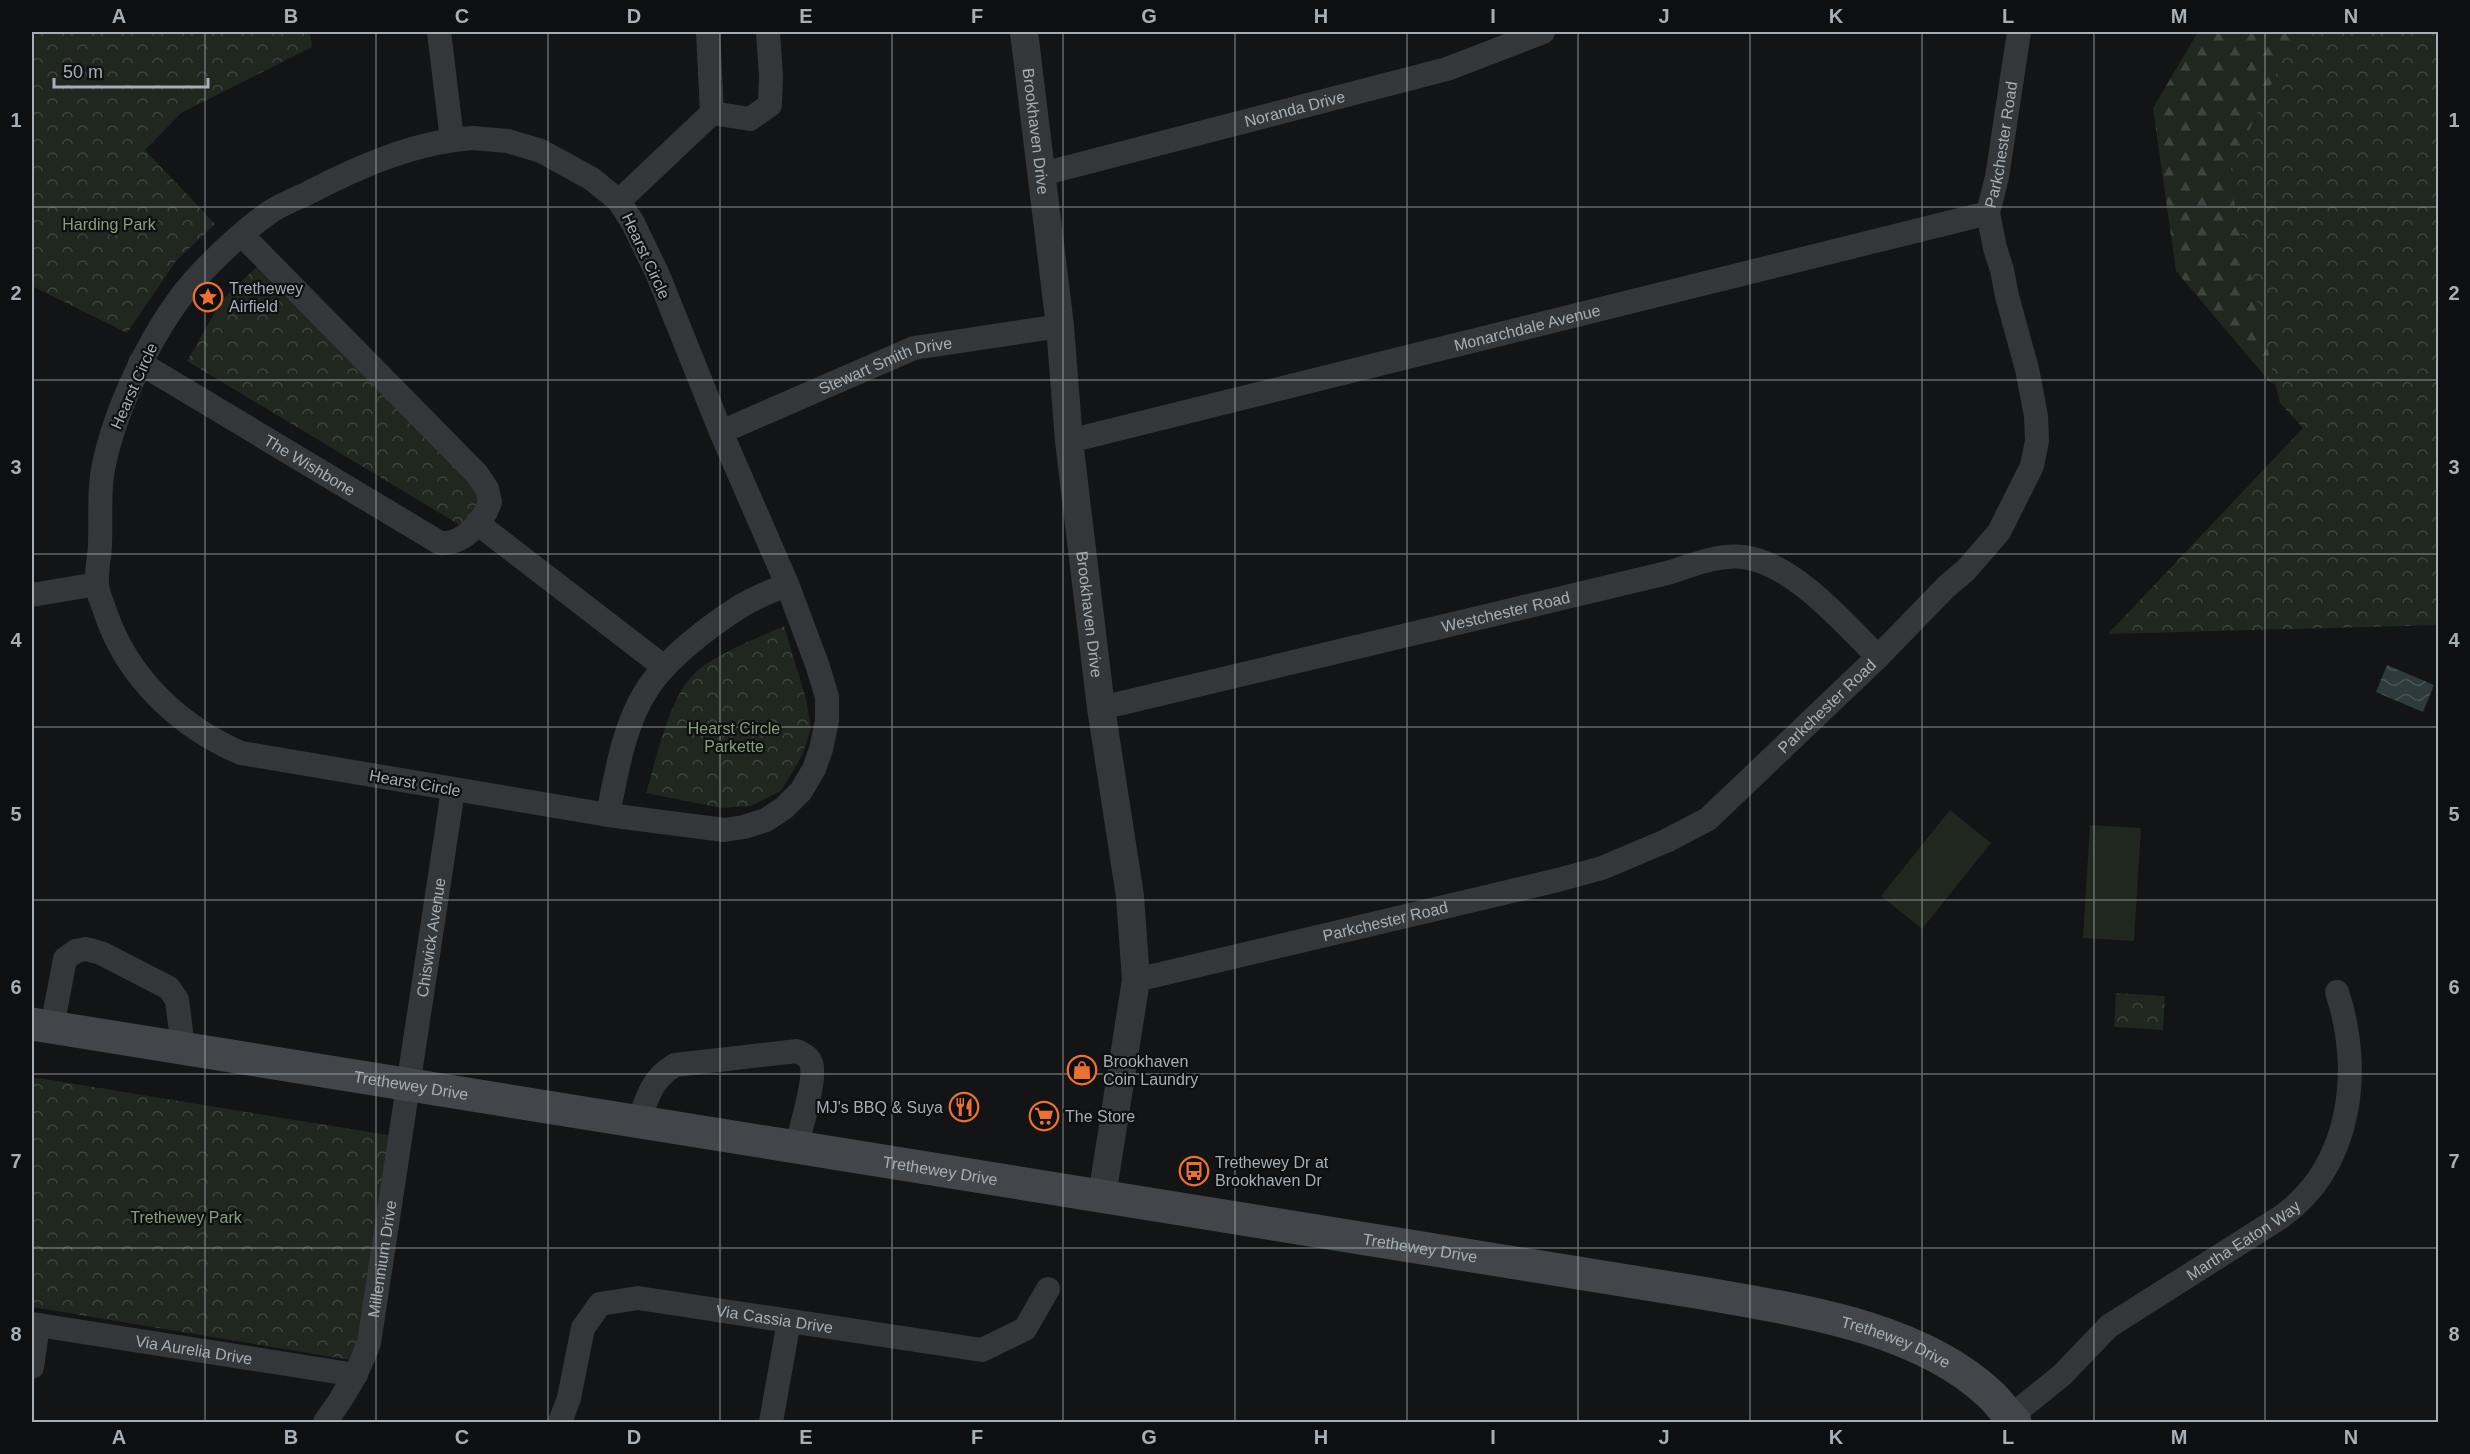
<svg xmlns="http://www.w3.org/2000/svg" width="2470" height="1454" font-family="Helvetica,sans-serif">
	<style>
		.grass { fill: #20271f }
		.forest { fill: url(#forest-firs) }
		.park { fill: url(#park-crowns) }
		.water { fill: url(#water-waves) }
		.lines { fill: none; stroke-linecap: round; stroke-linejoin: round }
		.minor { stroke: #34373a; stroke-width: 24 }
		.tertiary { stroke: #34373a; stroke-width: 28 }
		.secondary { stroke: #42464a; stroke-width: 33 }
		.grid { fill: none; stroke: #a5afb5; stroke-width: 1.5; stroke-opacity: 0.55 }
		.labels { text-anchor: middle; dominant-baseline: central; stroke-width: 4.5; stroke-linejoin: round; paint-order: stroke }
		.street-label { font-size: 16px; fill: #a5afb5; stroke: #0e0f10 }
		.park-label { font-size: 16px; fill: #86a07c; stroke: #0e0f10 }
		.poi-label { font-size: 16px; fill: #a5afb5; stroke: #0e0f10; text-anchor: start }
		.neatline { fill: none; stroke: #a5afb5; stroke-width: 2 }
		.grid-label { font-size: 20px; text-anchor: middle; font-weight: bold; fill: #a5afb5 }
	</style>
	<defs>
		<pattern id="forest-firs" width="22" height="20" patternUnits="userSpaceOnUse" patternTransform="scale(1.5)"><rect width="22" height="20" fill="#20271f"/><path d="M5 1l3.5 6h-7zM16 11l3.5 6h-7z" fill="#3d443d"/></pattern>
		<pattern id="park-crowns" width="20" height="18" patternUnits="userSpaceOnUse" patternTransform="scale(1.5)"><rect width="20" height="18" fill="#20271f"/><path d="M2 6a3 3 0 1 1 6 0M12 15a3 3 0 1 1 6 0" fill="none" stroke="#3d443d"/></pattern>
		<pattern id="water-waves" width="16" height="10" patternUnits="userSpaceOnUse" patternTransform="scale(1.5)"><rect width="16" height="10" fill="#2d3b3d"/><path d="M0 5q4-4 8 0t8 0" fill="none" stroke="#485557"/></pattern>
	</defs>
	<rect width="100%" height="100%" fill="#131415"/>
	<g class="grass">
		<polygon points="1950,810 1991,843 1922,929 1881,896"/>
		<polygon points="2090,825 2141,828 2134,941 2083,938"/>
	</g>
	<polygon class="forest" points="2198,32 2431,32 2357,437 2269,381 2176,271 2153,108"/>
	<g class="park">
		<polygon points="45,32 310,32 312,47 181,113 145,150 215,224 176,261 127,333 32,286 32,35"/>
		<polygon points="2296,32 2438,32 2438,625 2108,634 2303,428 2280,403 2228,175"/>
		<polygon points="265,259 477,487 484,511 463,527 187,361 222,300"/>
		<path d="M784,626L806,699L811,728L802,756L781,791L751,806L721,808L646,793C657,758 668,700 694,674C713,655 760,637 784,626Z"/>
		<polygon points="2116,993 2165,996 2163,1030 2114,1027"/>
		<polygon points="32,1077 394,1136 357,1361 32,1307"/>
	</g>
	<polygon class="water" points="2387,665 2434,685 2423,712 2376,692"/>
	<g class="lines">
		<g class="minor">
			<polyline points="439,32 452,139"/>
			<polyline points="712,113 750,119 770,105 771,76 768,32"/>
			<path d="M472,138L508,141L541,151L592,179L619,201L633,223L658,275L721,432L787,584L818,667L827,697V721L821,749L814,769L801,791L784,808L766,820L744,827L724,830L608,815L241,753C180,727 128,678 106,614C103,604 97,593 97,584C96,570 100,556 100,543C101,521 99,497 102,475C113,410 156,320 201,273C222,251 248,227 273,210C285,203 298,198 310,192C360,166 415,142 472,138Z"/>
			<path id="s1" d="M1042,174L1447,69L1543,32"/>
			<polyline points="619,201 712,113 708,32"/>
			<path id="s2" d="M140,363L440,543C462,545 483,523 490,502L487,489L477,474L242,235"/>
			<path id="s3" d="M721,432L914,348L1060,326"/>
			<path id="s4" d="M1069,441L1988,213"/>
			<polyline points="477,523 664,667"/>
			<polyline points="32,595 97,584"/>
			<path id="s5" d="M1101,708L1667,573C1690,566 1718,554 1743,557C1793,563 1844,623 1878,657"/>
			<path d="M608,815C616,775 624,723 648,688C668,657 711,625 741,606C755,597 773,591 787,584"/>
			<path id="s6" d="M1136,980L1558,880L1602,868L1666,841L1708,819L1878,657L1946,587L1966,570L1999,532L2032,466L2037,441L2036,416L2027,369L2007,296L2002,270L1995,248L1988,213L1997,177L2019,32"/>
			<polyline points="52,1027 65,959 76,951 86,949 101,953 169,988 177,1000 183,1047"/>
			<path d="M639,1121C647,1098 652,1078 675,1065L797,1051C802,1054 809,1056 811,1063C817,1078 800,1130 796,1148"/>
			<path id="s7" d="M32,1324L356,1375"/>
			<polyline points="32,1367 38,1325"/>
			<path id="s8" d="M2010,1417L2062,1375L2109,1326L2281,1217C2352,1166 2363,1070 2337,992"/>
			<path id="s9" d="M325,1422C344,1397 358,1373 369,1343L453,790"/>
			<path id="s10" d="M560,1422L569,1398L583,1328L600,1304L638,1298L982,1350L1025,1329L1048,1289"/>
			<polyline points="771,1422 789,1321"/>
		</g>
		<path class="tertiary" id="s11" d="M1024,32L1060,326L1069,441L1101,708L1130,896L1136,980L1102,1196"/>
		<path class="secondary" id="s12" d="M32,1024L1702,1293C1797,1310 1918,1326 1991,1395C2000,1404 2007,1414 2015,1422"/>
	</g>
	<path class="grid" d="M205,32V1422M376,32V1422M548,32V1422M720,32V1422M892,32V1422M1063,32V1422M1235,32V1422M1407,32V1422M1578,32V1422M1750,32V1422M1922,32V1422M2094,32V1422M2265,32V1422M32,207H2438M32,380H2438M32,554H2438M32,727H2438M32,900H2438M32,1074H2438M32,1248H2438"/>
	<defs>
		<g id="sight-ring" transform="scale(1.5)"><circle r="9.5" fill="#0e0f10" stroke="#ee7031" stroke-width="1.5"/><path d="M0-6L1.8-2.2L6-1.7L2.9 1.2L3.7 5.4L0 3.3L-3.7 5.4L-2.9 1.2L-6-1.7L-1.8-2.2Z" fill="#ee7031"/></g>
		<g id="shop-ring" transform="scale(1.5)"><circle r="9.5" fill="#0e0f10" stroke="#ee7031" stroke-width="1.5"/><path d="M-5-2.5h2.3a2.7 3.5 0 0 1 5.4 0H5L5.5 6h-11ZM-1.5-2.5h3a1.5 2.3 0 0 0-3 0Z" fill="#ee7031"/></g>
		<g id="restaurant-ring" transform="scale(1.5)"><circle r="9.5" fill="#0e0f10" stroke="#ee7031" stroke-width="1.5"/><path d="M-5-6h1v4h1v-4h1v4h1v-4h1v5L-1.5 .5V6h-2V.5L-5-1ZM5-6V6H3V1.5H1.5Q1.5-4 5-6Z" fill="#ee7031"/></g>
		<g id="supermarket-ring" transform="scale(1.5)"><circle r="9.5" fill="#0e0f10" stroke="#ee7031" stroke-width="1.5"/><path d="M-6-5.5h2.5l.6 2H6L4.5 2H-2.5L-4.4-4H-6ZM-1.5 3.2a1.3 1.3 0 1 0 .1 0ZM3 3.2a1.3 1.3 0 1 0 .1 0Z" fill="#ee7031"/></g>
		<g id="bus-ring" transform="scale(1.5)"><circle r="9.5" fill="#0e0f10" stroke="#ee7031" stroke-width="1.5"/><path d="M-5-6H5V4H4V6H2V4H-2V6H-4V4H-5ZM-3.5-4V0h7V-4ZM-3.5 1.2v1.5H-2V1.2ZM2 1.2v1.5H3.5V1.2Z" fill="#ee7031"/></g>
	</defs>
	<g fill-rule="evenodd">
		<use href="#sight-ring" x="208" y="297"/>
		<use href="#shop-ring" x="1082" y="1070"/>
		<use href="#restaurant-ring" x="964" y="1107"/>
		<use href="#supermarket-ring" x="1044" y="1116"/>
		<use href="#bus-ring" x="1194" y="1171"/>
	</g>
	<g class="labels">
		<g class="street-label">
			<text stroke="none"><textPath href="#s1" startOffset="261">Noranda Drive</textPath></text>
			<text stroke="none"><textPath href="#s11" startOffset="100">Brookhaven Drive</textPath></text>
			<text stroke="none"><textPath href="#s6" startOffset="1408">Parkchester Road</textPath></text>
			<text transform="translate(646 256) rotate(65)">Hearst Circle</text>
			<text stroke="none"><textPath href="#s4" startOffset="472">Monarchdale Avenue</textPath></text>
			<text stroke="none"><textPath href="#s3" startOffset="178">Stewart Smith Drive</textPath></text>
			<text transform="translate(134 386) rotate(-66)">Hearst Circle</text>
			<text stroke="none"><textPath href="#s2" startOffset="198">The Wishbone</textPath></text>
			<text stroke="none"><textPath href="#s5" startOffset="416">Westchester Road</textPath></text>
			<text stroke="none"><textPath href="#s11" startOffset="586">Brookhaven Drive</textPath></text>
			<text stroke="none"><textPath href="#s6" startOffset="760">Parkchester Road</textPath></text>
			<text transform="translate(415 783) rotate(10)">Hearst Circle</text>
			<text stroke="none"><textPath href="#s6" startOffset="256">Parkchester Road</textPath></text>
			<text stroke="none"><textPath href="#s9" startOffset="501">Chiswick Avenue</textPath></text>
			<text stroke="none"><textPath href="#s12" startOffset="384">Trethewey Drive</textPath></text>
			<text stroke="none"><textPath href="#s12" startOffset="920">Trethewey Drive</textPath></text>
			<text stroke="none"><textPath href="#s8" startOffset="294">Martha Eaton Way</textPath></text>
			<text stroke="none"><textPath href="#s12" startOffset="1406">Trethewey Drive</textPath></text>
			<text stroke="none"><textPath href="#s9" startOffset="176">Millennium Drive</textPath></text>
			<text stroke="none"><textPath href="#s10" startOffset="303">Via Cassia Drive</textPath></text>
			<text stroke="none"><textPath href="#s12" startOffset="1892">Trethewey Drive</textPath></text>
			<text stroke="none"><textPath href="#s7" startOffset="164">Via Aurelia Drive</textPath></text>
		</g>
		<g class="park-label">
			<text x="109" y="224">Harding Park</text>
			<text x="734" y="728">Hearst Circle<tspan x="734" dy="18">Parkette</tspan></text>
			<text x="186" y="1217">Trethewey Park</text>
		</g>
		<g class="poi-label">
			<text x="229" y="288">Trethewey<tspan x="229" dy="18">Airfield</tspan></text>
			<text x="1103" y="1061">Brookhaven<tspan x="1103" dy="18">Coin Laundry</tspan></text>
			<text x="943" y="1107" text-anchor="end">MJ's BBQ &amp; Suya</text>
			<text x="1065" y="1116">The Store</text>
			<text x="1215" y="1162">Trethewey Dr at<tspan x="1215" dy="18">Brookhaven Dr</tspan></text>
		</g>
	</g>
	<rect width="2470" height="1454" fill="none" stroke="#0e0f10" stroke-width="66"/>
	<path d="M54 78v9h154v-9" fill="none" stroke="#a5afb5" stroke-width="3"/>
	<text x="63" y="78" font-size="18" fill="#a5afb5" stroke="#0e0f10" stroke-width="4.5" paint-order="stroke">50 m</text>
	<rect x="33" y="33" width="2404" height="1388" class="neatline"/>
	<g class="grid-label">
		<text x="119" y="23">A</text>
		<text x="291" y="23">B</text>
		<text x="462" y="23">C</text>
		<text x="634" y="23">D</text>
		<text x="806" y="23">E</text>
		<text x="977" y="23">F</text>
		<text x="1149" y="23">G</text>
		<text x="1321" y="23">H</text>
		<text x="1493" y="23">I</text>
		<text x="1664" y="23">J</text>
		<text x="1836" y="23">K</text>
		<text x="2008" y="23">L</text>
		<text x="2179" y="23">M</text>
		<text x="2351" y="23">N</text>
		<text x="16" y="127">1</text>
		<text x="2454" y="127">1</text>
		<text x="16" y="300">2</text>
		<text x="2454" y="300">2</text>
		<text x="16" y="474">3</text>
		<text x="2454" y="474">3</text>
		<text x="16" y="647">4</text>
		<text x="2454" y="647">4</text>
		<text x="16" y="821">5</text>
		<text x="2454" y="821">5</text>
		<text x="16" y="994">6</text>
		<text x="2454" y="994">6</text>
		<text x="16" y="1168">7</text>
		<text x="2454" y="1168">7</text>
		<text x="16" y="1341">8</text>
		<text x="2454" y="1341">8</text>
		<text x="119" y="1444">A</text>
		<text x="291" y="1444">B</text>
		<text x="462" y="1444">C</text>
		<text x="634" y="1444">D</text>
		<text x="806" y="1444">E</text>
		<text x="977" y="1444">F</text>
		<text x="1149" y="1444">G</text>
		<text x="1321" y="1444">H</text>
		<text x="1493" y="1444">I</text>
		<text x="1664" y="1444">J</text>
		<text x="1836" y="1444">K</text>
		<text x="2008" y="1444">L</text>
		<text x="2179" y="1444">M</text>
		<text x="2351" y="1444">N</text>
	</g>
</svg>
